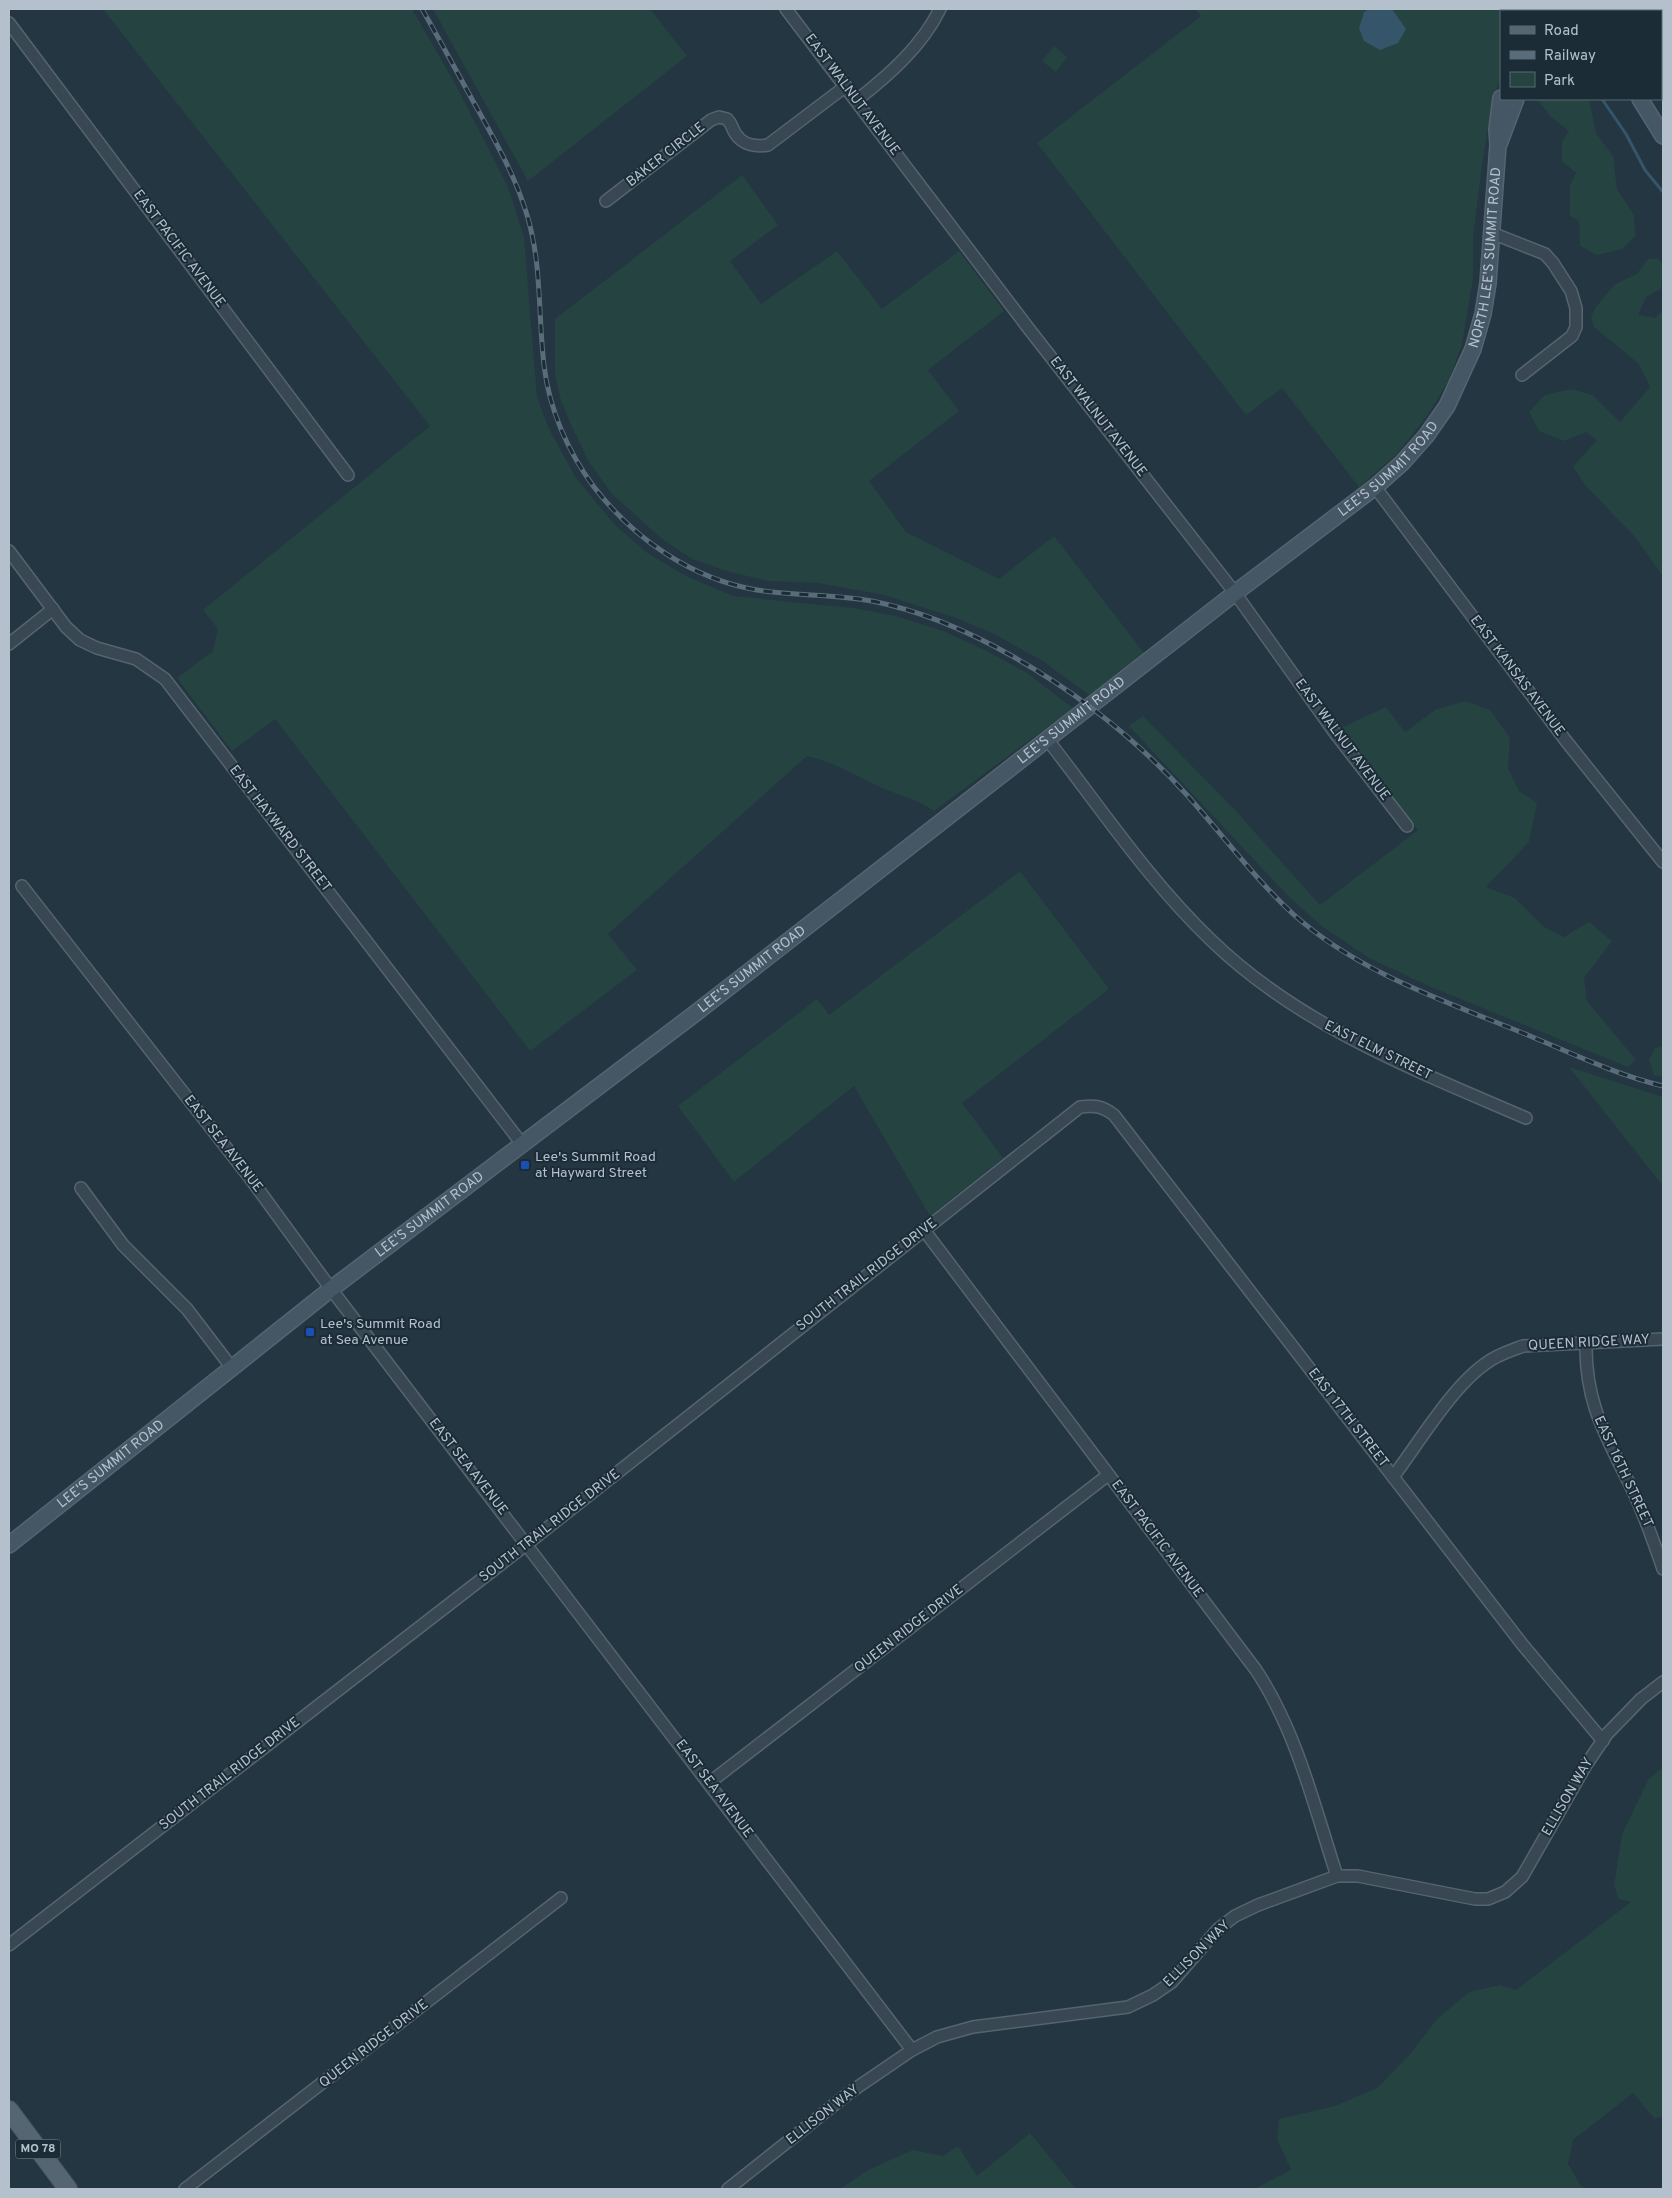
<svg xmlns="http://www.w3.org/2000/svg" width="1672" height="2198" font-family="Overpass,sans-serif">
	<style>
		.green { fill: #254341 }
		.water { fill: #35556a }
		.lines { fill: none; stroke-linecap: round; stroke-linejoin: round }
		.stream { stroke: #35556a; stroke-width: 3 }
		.street-casing { stroke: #55646f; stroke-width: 14 }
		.secondary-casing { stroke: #55646f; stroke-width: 18 }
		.primary-casing { stroke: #44535e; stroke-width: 20 }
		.street { stroke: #384752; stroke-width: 11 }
		.secondary { stroke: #455765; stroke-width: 15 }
		.primary { stroke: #556672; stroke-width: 18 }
		.rail-casing { stroke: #596c79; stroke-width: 5 }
		.rail { stroke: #1c2c37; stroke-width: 3; stroke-dasharray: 9; stroke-linecap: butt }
		.transit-dot { fill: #1a4fb4; stroke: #1c2c37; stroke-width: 2 }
		.labels { text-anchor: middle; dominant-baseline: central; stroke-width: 4; stroke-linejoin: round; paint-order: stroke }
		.shield { fill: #1c2c37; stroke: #86949f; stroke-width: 1 }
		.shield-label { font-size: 12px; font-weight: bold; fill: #b4c1cc }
		.street-label { font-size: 14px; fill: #b4c1cc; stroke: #1c2c37 }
		.poi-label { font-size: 14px; fill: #b4c1cc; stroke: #1c2c37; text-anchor: start }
	</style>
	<rect width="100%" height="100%" fill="#233642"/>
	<g class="green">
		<path d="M103,9H412L457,87L508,187L524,237L537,397L549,429L576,478L615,525L646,552L684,575L733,596L853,608L896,616L943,631L985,650L1027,673L1073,708L934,811C914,797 899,796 878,786C852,774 836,763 807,756L608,934L637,970L530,1051L275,719L232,751L177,678L213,651L218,629L203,610L430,426Z"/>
		<polygon points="433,9 650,9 687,56 528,181"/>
		<polygon points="1195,9 1528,9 1527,11 1501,11 1501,74 1490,115 1481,172 1473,238 1473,279 1462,344 1450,378 1430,412 1397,454 1359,487 1282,388 1246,415 1037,143 1201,16"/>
		<polygon points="1054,46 1067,57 1056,72 1042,61"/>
		<polygon points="1537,99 1589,99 1596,133 1613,156 1617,189 1634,215 1635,236 1622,249 1597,255 1580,246 1579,221 1570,216 1570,185 1576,173 1562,161 1562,142 1569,131 1551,117"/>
		<polygon points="742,175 778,225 730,261 761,304 837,251 882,309 959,251 1004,311 928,370 959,411 869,481 906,532 999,579 1054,536 1144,653 1089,695 1043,661 992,633 956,618 884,595 818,583 768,581 730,572 692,559 662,539 611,493 589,462 573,429 561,401 555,374 555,319"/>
		<polygon points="1648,259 1659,259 1663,266 1661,289 1646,297 1638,315 1655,318 1663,310 1663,576 1636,538 1586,486 1573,467 1597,440 1586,432 1564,441 1539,431 1529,412 1545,395 1571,389 1592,395 1620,422 1650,387 1639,364 1594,327 1591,317 1596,307 1615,284 1637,274"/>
		<polygon points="1465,701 1490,710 1510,738 1508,768 1519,791 1537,803 1529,842 1486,887 1515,898 1544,927 1564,937 1589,922 1612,941 1584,978 1587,1001 1636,1060 1628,1067 1431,987 1369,958 1323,927 1288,896 1129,726 1143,716 1235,810 1320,905 1418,830 1341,728 1386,707 1405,732 1435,710"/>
		<polygon points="1020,871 1109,989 962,1103 1003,1158 930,1216 854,1086 734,1182 678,1106 817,999 829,1015"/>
		<polygon points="1663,1046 1663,1077 1654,1075 1649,1060 1655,1048"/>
		<polygon points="1569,1067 1663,1097 1663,1186"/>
		<polygon points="1663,1767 1663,2117 1654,2118 1633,2093 1573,2140 1568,2164 1581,2186 1588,2189 1254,2189 1291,2170 1277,2139 1279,2119 1335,2106 1377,2088 1411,2053 1437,2019 1469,1992 1500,1985 1516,1990 1631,1902 1619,1899 1614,1886 1622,1834 1648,1780"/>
		<polygon points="1030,2133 1076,2189 840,2189 868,2170 913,2150 943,2156 958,2146 977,2176"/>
	</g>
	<polygon class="water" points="1369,9 1392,9 1406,29 1398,43 1380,50 1364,41 1359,28 1364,12"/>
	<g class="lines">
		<polyline class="stream" points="1602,99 1626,134 1645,170 1663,192"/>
		<g class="street-casing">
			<g id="street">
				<polyline points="786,9 1029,329 1235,593 1335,733 1407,826"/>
				<polyline points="9,23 348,475"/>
				<polyline points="1661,77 1663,75"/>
				<path d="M857,100C889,75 922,46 940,9"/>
				<path d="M606,201L711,120L719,117L727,119C732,124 732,128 735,133C742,145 756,147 768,145L846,86"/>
				<polyline points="1492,233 1545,254 1553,263 1571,291 1576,308 1576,327 1572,336 1522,375"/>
				<polyline points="1375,487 1566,741 1663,862"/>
				<polyline points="9,551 66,627 80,640 97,648 136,659 165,679 522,1144"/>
				<polyline points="9,644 53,609"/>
				<path d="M1047,739C1100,807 1149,881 1212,941C1300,1026 1415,1070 1526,1118"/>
				<polyline points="22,886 250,1178 331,1289 912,2050"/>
				<polyline points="81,1188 123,1245 187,1309 232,1368"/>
				<path d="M924,1230L1256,1670C1297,1732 1314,1806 1337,1876"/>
				<path d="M1586,1343C1585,1405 1607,1437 1633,1491C1645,1516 1654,1543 1663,1569"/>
				<path d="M1393,1477C1418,1444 1452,1387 1485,1364C1496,1355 1510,1351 1523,1346L1663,1339"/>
				<polyline points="709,1783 1108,1475"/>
				<path d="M9,1945L527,1544L1080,1107C1095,1105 1102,1106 1114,1115L1522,1644L1603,1741"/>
				<polyline points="185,2189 561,1898"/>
				<polyline points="728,2189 849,2093 912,2050 937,2037 973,2027 1128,2007 1153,1995 1172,1982 1218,1929 1235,1916 1258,1905 1337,1876 1358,1876 1475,1899 1488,1899 1505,1892 1522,1877 1586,1765 1607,1734 1641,1699 1663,1682"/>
			</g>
		</g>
		<g class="secondary-casing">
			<g id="secondary">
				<polyline points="1593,9 1594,11"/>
				<polyline points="1535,11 1537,9"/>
				<polyline points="1555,11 1557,9"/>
				<polyline points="1640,99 1663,136"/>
				<polyline points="1499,144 1516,99"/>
				<path id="s1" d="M9,1545L331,1289L697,1012L1235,593L1375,487L1402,463L1426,436L1447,406L1473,349L1483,314L1488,283L1498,145L1497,129L1501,98"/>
			</g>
		</g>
		<g class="primary-casing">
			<polyline id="primary" points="9,2110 68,2189"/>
		</g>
		<use href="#street" class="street"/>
		<use href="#secondary" class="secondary"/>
		<use href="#primary" class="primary"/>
		<g class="rail-casing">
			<path id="rail" d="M422,9C441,42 459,76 478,110C497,144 516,178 527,215C542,264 538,315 544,365C549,409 568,452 594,487C634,539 692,579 757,590C795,596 834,594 872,601C922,611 968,631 1012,656C1078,693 1136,739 1186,794C1222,834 1254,878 1293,914C1360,974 1448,1002 1530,1036C1573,1054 1617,1075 1663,1086"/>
		</g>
		<use href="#rail" class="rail"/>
	</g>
	<g class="transit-dot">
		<rect x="520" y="1160" width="10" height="10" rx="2.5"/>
		<rect x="305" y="1327" width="10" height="10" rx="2.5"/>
	</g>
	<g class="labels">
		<rect class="shield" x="15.5" y="2139.5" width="45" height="19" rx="4"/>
		<g class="shield-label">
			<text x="38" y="2149">MO 78</text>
		</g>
		<g class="street-label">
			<text transform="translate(852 95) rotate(53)">EAST WALNUT AVENUE</text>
			<text transform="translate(666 155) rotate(-38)">BAKER CIRCLE</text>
			<text transform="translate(179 249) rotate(53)">EAST PACIFIC AVENUE</text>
			<text stroke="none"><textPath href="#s1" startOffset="1992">NORTH LEE'S SUMMIT ROAD</textPath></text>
			<text transform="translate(1098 417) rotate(52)">EAST WALNUT AVENUE</text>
			<text stroke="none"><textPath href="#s1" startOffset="1750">LEE'S SUMMIT ROAD</textPath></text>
			<text transform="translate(1517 676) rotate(53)">EAST KANSAS AVENUE</text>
			<text stroke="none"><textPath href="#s1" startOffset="1345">LEE'S SUMMIT ROAD</textPath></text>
			<text transform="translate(1342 740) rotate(53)">EAST WALNUT AVENUE</text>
			<text transform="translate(280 829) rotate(52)">EAST HAYWARD STREET</text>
			<text stroke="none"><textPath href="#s1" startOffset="940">LEE'S SUMMIT ROAD</textPath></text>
			<text transform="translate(1378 1051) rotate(26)">EAST ELM STREET</text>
			<text transform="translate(223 1144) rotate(52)">EAST SEA AVENUE</text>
			<text stroke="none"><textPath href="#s1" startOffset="535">LEE'S SUMMIT ROAD</textPath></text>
			<text transform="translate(867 1275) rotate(-38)">SOUTH TRAIL RIDGE DRIVE</text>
			<text transform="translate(1589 1343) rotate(-3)">QUEEN RIDGE WAY</text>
			<text transform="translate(1348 1418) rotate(52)">EAST 17TH STREET</text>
			<text stroke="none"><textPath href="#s1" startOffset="130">LEE'S SUMMIT ROAD</textPath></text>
			<text transform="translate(468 1467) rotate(52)">EAST SEA AVENUE</text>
			<text transform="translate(1623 1472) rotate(65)">EAST 16TH STREET</text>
			<text transform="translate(550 1526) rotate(-38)">SOUTH TRAIL RIDGE DRIVE</text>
			<text transform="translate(1157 1539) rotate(53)">EAST PACIFIC AVENUE</text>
			<text transform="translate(909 1629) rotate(-38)">QUEEN RIDGE DRIVE</text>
			<text transform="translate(230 1774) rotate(-38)">SOUTH TRAIL RIDGE DRIVE</text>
			<text transform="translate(714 1789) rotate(53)">EAST SEA AVENUE</text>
			<text transform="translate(1568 1797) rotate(-60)">ELLISON WAY</text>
			<text transform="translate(1197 1954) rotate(-45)">ELLISON WAY</text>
			<text transform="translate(374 2044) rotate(-38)">QUEEN RIDGE DRIVE</text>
			<text transform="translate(823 2115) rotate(-38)">ELLISON WAY</text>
		</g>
		<g class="poi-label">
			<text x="535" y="1157">Lee's Summit Road<tspan x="535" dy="16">at Hayward Street</tspan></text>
			<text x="320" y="1324">Lee's Summit Road<tspan x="320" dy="16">at Sea Avenue</tspan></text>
		</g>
	</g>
	<rect width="1672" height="2198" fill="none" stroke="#b4c1cc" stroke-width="20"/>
	<rect x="1500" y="10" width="162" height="90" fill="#1c2c37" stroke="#596873"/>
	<rect x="1510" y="26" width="25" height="8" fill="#556672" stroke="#596873"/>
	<text x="1544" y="35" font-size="15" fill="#b4c1cc">Road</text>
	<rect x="1510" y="51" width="25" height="8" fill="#596c79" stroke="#596873"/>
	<text x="1544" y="60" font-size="15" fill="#b4c1cc">Railway</text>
	<rect x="1510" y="72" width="25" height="15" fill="#254341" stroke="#596873"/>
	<text x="1544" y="85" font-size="15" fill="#b4c1cc">Park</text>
</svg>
